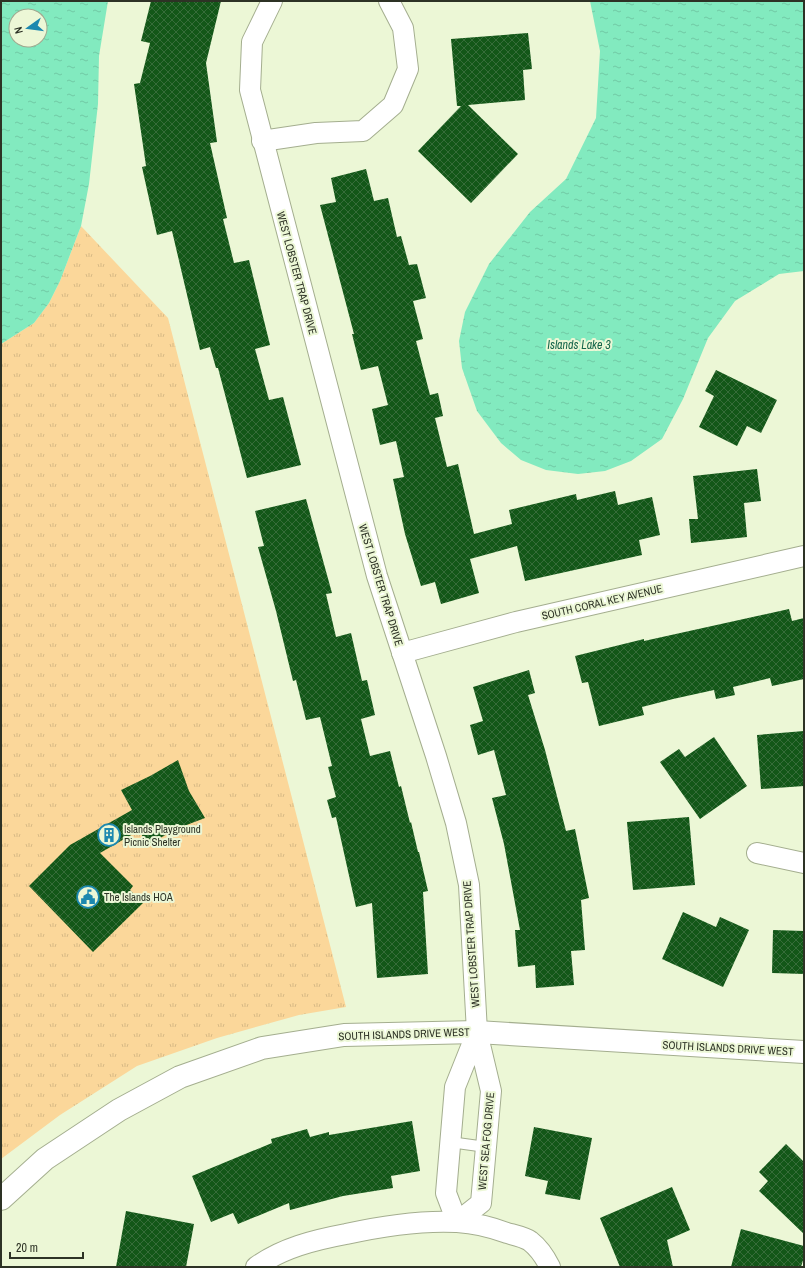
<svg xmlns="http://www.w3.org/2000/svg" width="805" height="1268" font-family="'Archivo Narrow',sans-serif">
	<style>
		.park { fill: url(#park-tufts) }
		.water { fill: url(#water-ripples); fill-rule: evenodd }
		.building { fill: url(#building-cross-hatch) }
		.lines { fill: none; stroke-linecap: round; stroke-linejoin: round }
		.service-casing { stroke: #a4ae8f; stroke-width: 12 }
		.minor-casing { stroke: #a4ae8f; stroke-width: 22 }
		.tertiary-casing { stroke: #a4ae8f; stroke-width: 24 }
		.service { stroke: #fff; stroke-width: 10 }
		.minor { stroke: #fff; stroke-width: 20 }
		.tertiary { stroke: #fff; stroke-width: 22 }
		.labels { text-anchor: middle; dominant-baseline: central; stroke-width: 4; stroke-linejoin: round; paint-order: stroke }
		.street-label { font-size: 11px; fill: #2d3225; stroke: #ecf7d6 }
		.poi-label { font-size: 11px; fill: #2d3225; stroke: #ecf7d6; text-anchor: start }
		.water-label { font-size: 12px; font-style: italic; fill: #14664a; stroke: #ecf7d6 }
	</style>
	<defs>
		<pattern id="park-tufts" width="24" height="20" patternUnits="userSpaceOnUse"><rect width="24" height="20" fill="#fbd79a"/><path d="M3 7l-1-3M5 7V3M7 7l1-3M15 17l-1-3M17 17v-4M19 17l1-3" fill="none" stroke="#d7b985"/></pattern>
		<pattern id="water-ripples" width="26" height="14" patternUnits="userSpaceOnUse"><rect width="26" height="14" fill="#82eabf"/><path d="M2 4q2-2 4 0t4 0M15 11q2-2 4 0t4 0" fill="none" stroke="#71c9a4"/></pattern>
		<pattern id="building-cross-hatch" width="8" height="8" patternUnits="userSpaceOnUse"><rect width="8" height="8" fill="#135718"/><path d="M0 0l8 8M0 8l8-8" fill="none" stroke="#366c39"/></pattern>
	</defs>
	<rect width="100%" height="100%" fill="#ecf7d6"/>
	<polygon class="park" points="81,226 168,318 346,1007 299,1015 217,1038 137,1066 60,1115 1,1159 1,344 34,323 49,303 60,281"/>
	<g class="water">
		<path d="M1,1H108L99,56L98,104L89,184L81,226L60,281L49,303L34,323L1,344ZM16,16H40V40H16Z"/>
		<polygon points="590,1 804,1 804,271 779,274 735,301 708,338 683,399 662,439 631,461 605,471 578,474 546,470 521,460 501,443 477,411 462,368 459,341 465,312 489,264 530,212 566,179 596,118 600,51"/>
	</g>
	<g class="building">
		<polygon points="151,1 221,1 206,63 217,142 210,143 227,218 223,219 234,263 249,260 270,345 255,349 269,400 283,397 301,465 247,478 218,368 216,368 210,347 200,350 172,231 157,235 142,167 146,166 134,84 140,83 150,43 141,41"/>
		<polygon points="528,33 532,69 523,70 525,100 468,105 518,154 471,203 418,151 461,106 457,106 451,39"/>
		<polygon points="366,169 374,201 388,198 397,237 401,236 409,265 417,264 426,298 413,301 423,339 416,341 430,395 438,393 443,416 435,418 447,467 458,464 474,534 512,524 509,510 576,494 577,500 615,491 618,505 652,497 660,535 639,540 642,555 525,581 517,546 470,559 479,593 441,604 435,582 421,586 405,534 393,479 404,477 396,441 380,445 372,409 388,405 378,366 361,370 352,334 354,334 320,205 336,202 331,178"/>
		<polygon points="716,370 777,400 761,433 747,426 737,446 699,427 714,396 705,391"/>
		<polygon points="757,469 761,501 744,503 747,537 691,543 689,519 698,519 693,476"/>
		<polygon points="306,499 332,593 326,594 336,637 351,633 362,681 367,680 375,715 361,719 370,756 390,751 399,787 401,786 410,823 411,822 418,852 419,852 428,891 423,892 428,974 377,978 372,903 356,907 336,817 332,818 327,800 336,797 328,767 332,766 320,717 306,720 296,680 293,681 276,611 258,547 264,546 255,511"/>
		<polygon points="789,609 792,621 804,618 804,679 772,686 770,678 733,687 735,695 716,699 714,690 673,699 642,707 644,715 599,726 588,682 582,683 575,656 644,639 644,641"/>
		<polygon points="529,670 535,693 528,695 545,750 566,831 575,829 589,898 581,900 585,950 571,951 574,985 536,988 535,965 518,967 515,930 520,930 504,844 492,798 506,795 494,750 478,755 470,725 483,721 473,687"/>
		<polygon points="804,731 804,786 761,789 757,735"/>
		<polygon points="714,737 747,786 700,819 660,762 679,749 685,757"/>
		<polygon points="178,760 189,791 205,818 176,829 146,846 140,830 100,853 133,886 130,890 143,903 93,952 29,886 70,845 132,810 121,790 150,776"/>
		<polygon points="689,817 695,885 633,890 627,822"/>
		<polygon points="683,912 716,927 720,917 749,930 723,987 662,959"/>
		<polygon points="773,930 804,931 804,974 772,973"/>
		<polygon points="412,1121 420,1171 391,1176 393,1188 343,1196 290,1210 289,1203 238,1224 233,1213 211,1222 192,1176 272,1143 271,1139 307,1129 310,1137 329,1132 329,1135"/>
		<polygon points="534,1127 592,1138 580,1200 545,1194 548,1181 525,1176"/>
		<polygon points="786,1144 804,1162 804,1234 759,1191 768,1181 759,1172"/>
		<polygon points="672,1187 690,1230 667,1240 673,1267 620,1267 600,1218"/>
		<polygon points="126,1211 194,1224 186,1267 116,1267"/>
		<polygon points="741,1229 804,1246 804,1257 801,1267 731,1267"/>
	</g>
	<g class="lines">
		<g class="service-casing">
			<polyline id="service" points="450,1142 486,1147"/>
		</g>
		<g class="minor-casing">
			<g id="minor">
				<polyline points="272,1 252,42 250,90 377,576 436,756 456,823 469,885 477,1032 491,1091 481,1203 457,1222 446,1193 455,1087 477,1032"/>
				<polyline points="262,141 316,133 363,131 393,105 408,69 403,28 389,1"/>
				<polyline points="402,653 516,622 804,556"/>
				<polyline points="757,853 804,863"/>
				<path d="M256,1267C282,1248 314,1240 346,1234C382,1226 419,1220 457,1222C474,1223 491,1227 507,1233C514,1235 524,1237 530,1241C539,1248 545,1257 550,1267"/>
			</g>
		</g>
		<g class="tertiary-casing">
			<polyline id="tertiary" points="1,1199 45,1159 119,1110 180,1077 262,1048 344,1035 477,1032 804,1052"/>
		</g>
		<use href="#service" class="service"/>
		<use href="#minor" class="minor"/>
		<use href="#tertiary" class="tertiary"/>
	</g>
	<defs>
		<g id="building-ring" transform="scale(1.15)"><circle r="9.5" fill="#ecf7d6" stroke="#1c88af" stroke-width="1.5"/><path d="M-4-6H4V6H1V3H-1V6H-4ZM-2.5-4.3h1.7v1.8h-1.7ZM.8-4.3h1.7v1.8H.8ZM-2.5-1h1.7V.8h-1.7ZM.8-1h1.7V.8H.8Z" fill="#1c88af"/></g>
		<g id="civic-ring" transform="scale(1.15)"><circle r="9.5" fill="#ecf7d6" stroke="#1c88af" stroke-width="1.5"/><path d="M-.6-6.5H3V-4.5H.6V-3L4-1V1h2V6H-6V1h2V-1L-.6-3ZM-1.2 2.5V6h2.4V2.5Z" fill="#1c88af"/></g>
	</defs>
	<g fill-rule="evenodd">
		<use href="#building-ring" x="109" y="835"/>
		<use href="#civic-ring" x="88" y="897"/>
	</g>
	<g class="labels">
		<g class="street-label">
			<text transform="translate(297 273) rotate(75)">WEST LOBSTER TRAP DRIVE</text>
			<text transform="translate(381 585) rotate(73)">WEST LOBSTER TRAP DRIVE</text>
			<text transform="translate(602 602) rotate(-13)">SOUTH CORAL KEY AVENUE</text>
			<text transform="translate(471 944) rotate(-94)">WEST LOBSTER TRAP DRIVE</text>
			<text transform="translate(404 1034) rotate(-2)">SOUTH ISLANDS DRIVE WEST</text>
			<text transform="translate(728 1048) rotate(3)">SOUTH ISLANDS DRIVE WEST</text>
			<text transform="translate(486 1141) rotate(-85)">WEST SEA FOG DRIVE</text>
		</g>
		<g class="poi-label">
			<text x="124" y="829">Islands Playground<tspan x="124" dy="13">Picnic Shelter</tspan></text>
			<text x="104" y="897">The Islands HOA</text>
		</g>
		<g class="water-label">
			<text x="579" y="345">Islands Lake 3</text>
		</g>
	</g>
	<rect width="805" height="1268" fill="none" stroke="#2d3225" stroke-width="4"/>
	<g transform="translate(28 28) rotate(256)"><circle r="19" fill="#ecf7d6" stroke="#a0a88f"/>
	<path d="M0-3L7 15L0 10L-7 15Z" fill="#1c88af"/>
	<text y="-6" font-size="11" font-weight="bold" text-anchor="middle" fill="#2d3225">N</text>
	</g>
	<path d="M10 1252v6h73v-6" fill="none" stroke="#2d3225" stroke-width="2"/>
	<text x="16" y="1252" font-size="12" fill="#2d3225" stroke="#ecf7d6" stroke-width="3" paint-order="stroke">20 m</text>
</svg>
